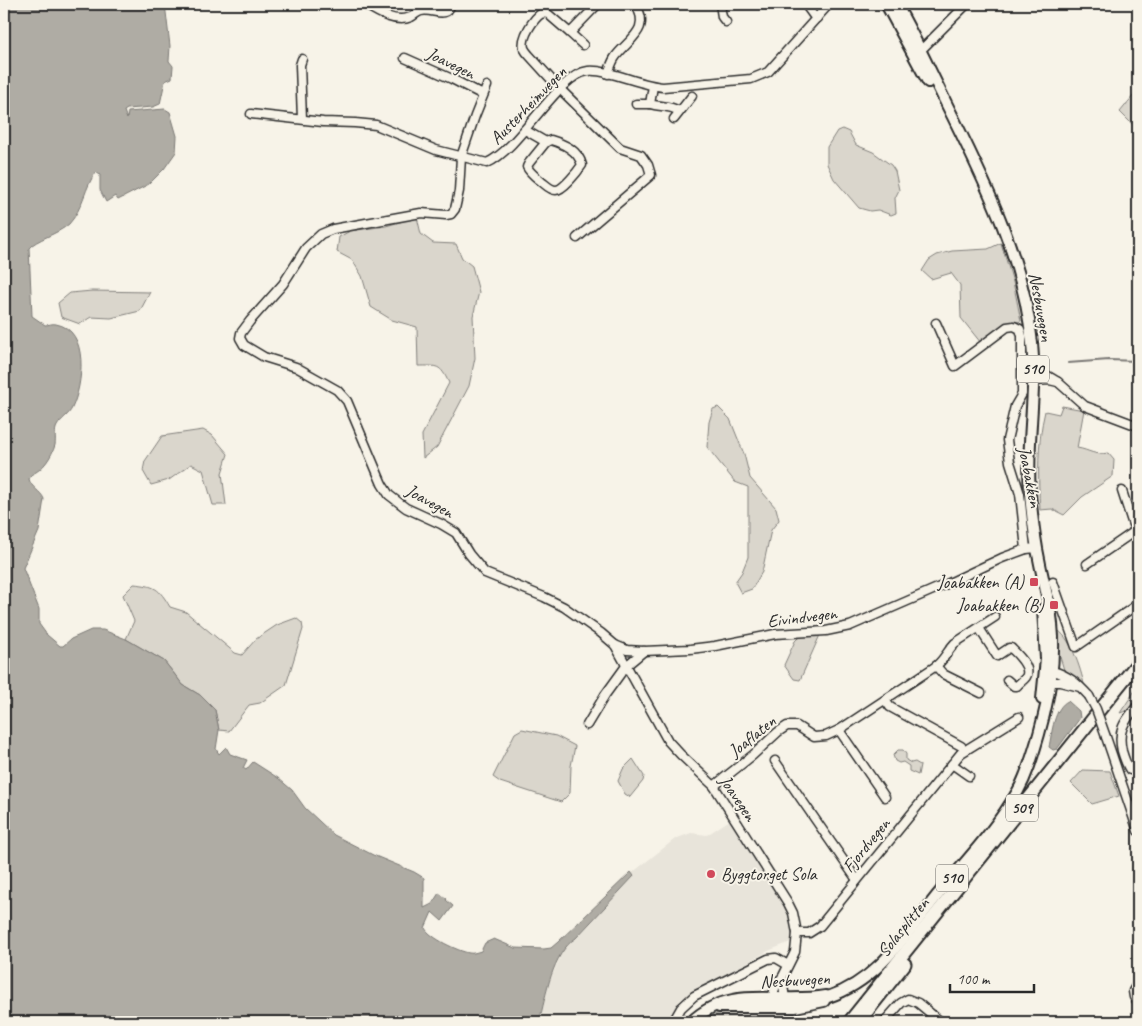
<svg xmlns="http://www.w3.org/2000/svg" width="1142" height="1026" font-family="Caveat,sans-serif">
	<style>
		.built { fill: #e8e4da }
		.green { fill: #dad6cc; stroke: #82807c }
		.water { fill: #afaca4; stroke: #7a7874 }
		.lines { fill: none; stroke-linecap: round; stroke-linejoin: round }
		.stream { stroke: #7a7874; stroke-width: 2 }
		.minor-casing { stroke: #2b2b2b; stroke-width: 11 }
		.major-casing { stroke: #2b2b2b; stroke-width: 14 }
		.highway-casing { stroke: #2b2b2b; stroke-width: 15 }
		.minor { stroke: #f7f3e8; stroke-width: 8 }
		.major { stroke: #f7f3e8; stroke-width: 10 }
		.highway { stroke: #f7f3e8; stroke-width: 11 }
		.minor-bridge-casing { stroke: #2b2b2b; stroke-width: 11; stroke-linecap: butt }
		.minor-bridge { stroke: #f7f3e8; stroke-width: 8 }
		.poi-dot { fill: #d1495b; stroke: #f7f3e8; stroke-width: 2 }
		.labels { text-anchor: middle; dominant-baseline: central; stroke-width: 4; stroke-linejoin: round; paint-order: stroke }
		.shield { fill: #f7f3e8; stroke: #686764; stroke-width: 1 }
		.shield-label { font-size: 16px; font-weight: bold; fill: #2b2b2b }
		.street-label { font-size: 18px; fill: #2b2b2b; stroke: #f7f3e8 }
		.poi-label { font-size: 18px; fill: #2b2b2b; stroke: #f7f3e8; text-anchor: end }
	</style>
	<rect width="100%" height="100%" fill="#f7f3e8"/>
	<filter id="ink" filterUnits="userSpaceOnUse"><feTurbulence type="fractalNoise" baseFrequency=".02" numOctaves="2"/><feDisplacementMap in="SourceGraphic" scale="10" xChannelSelector="R" yChannelSelector="G"/><feConvolveMatrix kernelMatrix="1 2 1 2 8 2 1 2 1" color-interpolation-filters="sRGB"/></filter>
	<g filter="url(#ink)">
		<polygon class="built" points="733,818 803,937 768,951 680,1000 667,1022 539,1022 549,983 565,946 577,938 622,889 634,876 632,873 675,839 691,833 707,835"/>
		<g class="green">
			<polygon points="1138,90 1138,130 1120,112"/>
			<polygon points="842,129 849,132 856,145 873,152 891,165 895,171 899,190 895,198 896,213 891,215 878,210 870,211 859,208 834,179 827,164 827,147 837,131"/>
			<path d="M417,217L421,234L433,243L456,244L462,258L472,266L479,292L473,316L475,358L469,386L437,447L423,458L422,435L449,383C440,364 438,366 418,366L417,327L392,320L371,307L362,276L352,260L337,252L339,237L350,231L386,226Z"/>
			<polygon points="1001,243 1013,282 1021,321 1002,326 981,343 961,318 960,285 951,273 931,279 922,271 929,260 937,255 952,251 988,249"/>
			<polygon points="92,291 150,292 140,311 111,318 91,317 80,324 61,317 58,303 70,293"/>
			<path d="M1062,406L1084,410L1077,448C1090,450 1094,456 1108,453L1114,460L1113,476L1082,497L1064,515L1052,509L1040,510C1038,477 1037,444 1045,411L1059,414Z"/>
			<polygon points="718,407 730,419 744,454 750,478 776,508 779,520 771,530 762,572 752,589 741,593 735,582 742,572 748,557 748,487 735,482 707,447 709,422 713,409"/>
			<polygon points="203,430 212,435 228,454 222,473 226,505 213,505 203,470 191,464 169,480 151,485 143,471 145,461 162,436"/>
			<path d="M134,584C155,586 159,588 170,607L186,612L235,653L242,655L256,639L277,625L296,618L302,623L303,629L286,685L260,703L249,705L229,731L219,730L215,710L200,695L183,685L164,661L126,639L134,621L123,595Z"/>
			<path d="M1055,629C1070,634 1081,670 1084,684L1064,670L1057,647Z"/>
			<polygon points="802,634 820,635 800,680 794,679 784,665 795,641"/>
			<path d="M1138,686C1138,704 1138,707 1120,713Z"/>
			<polygon points="522,729 556,736 575,746 571,766 570,793 561,802 500,782 493,777 515,733"/>
			<polygon points="898,750 903,750 906,754 906,760 911,763 915,762 920,765 918,775 909,771 909,766 903,762 899,763 895,761 893,755"/>
			<polygon points="633,759 644,776 643,781 630,797 625,794 618,781 623,769"/>
			<polygon points="1083,770 1110,771 1119,796 1092,804 1071,783"/>
			<polygon points="764,1011 807,1016 813,1022 701,1022 716,1014"/>
		</g>
		<g class="water">
			<path d="M4,4H165L170,46L169,61L173,66L172,78L165,81L160,104L153,107L127,109L124,111L127,119L128,112L165,109L170,112L177,136L176,152L164,169L149,184L118,200L115,196L106,202L100,190V175L96,172C85,186 83,209 69,224C58,234 35,240 29,248L32,316L45,325C49,325 52,323 56,324C90,330 83,385 72,408C69,415 61,419 57,426C54,431 56,439 55,445C52,456 43,470 32,474L29,479C31,488 41,491 44,499L39,531L23,568L39,609V624L47,635L60,646H63L71,639L91,630H103L126,639L164,661L183,685L200,695L215,710L219,730L216,749L219,754L226,747L230,754L247,760L243,768L246,770L253,762L278,778L292,790L305,808L334,835L373,855L414,872L424,878V908L432,904L439,893L447,899L446,900L453,906L442,921L432,912L425,928C430,938 458,951 469,953C473,954 477,952 481,951L485,943L494,939L515,948L544,949L551,948L558,942L631,872L634,876L576,938C552,953 546,996 539,1022H4Z"/>
			<path d="M1068,701L1079,711L1080,718L1057,749L1053,750L1049,747C1052,733 1054,707 1068,701Z"/>
		</g>
		<g class="lines">
			<polyline class="stream" points="1068,363 1109,360 1138,361"/>
			<g class="minor-casing">
				<g id="minor">
					<path d="M364,4C377,12 395,24 411,17C415,15 417,12 421,11C433,8 446,20 451,4"/>
					<polyline points="720,4 722,17 726,22"/>
					<polyline points="805,4 813,15 817,18"/>
					<polyline points="570,33 583,45"/>
					<polyline points="915,50 920,51 967,4"/>
					<polyline points="405,58 452,79 483,95"/>
					<path d="M608,74C610,68 612,61 616,56C629,39 652,29 635,4"/>
					<polyline points="487,86 475,116 461,157 459,191 455,209 451,214 446,215 421,213 333,229 321,234 306,248 283,284 250,321 241,333 240,338 244,345 264,357 296,367 337,390 347,401 382,484 389,495 406,508 441,524 456,533 469,554 485,573 544,597 564,607 601,633 615,645 668,741 681,755 714,786 788,903 793,913 797,933 795,952 782,978 777,982 772,998 774,1001"/>
					<path d="M653,86L650,104C660,107 670,105 679,111"/>
					<polyline points="636,104 650,104"/>
					<path d="M251,114L323,122L355,123L376,125L436,150L487,163C521,148 558,74 588,71C608,69 640,85 663,87L751,79L768,72L829,4"/>
					<polyline points="302,119 300,65 302,59"/>
					<polyline points="674,119 692,96"/>
					<polyline points="525,130 546,142"/>
					<path d="M551,140C564,144 578,150 582,165C578,171 563,190 556,190C550,190 545,184 542,182C536,177 531,174 527,167L529,163L546,142Z"/>
					<path d="M577,238L651,175L648,165L641,155L620,148L560,89L529,55C528,54 525,50 524,48C521,37 534,18 542,13L548,14L570,33L598,4"/>
					<polyline points="936,323 955,366 1007,327 1014,326 1020,329 1022,336 1022,394 1015,406 1007,440 1010,462 1020,494 1026,549"/>
					<polyline points="1033,374 1048,376 1058,382 1049,380 1034,381"/>
					<polyline points="1058,382 1085,406 1138,426"/>
					<polyline points="1122,491 1135,531"/>
					<polyline points="1087,564 1138,529"/>
					<polyline points="1053,582 1076,647 1138,604"/>
					<path d="M979,628L997,656L1009,648H1011C1017,654 1032,667 1026,677C1024,680 1019,683 1017,686H1014L1007,680"/>
					<polyline points="615,645 627,650 644,651 690,649 715,646 775,634 826,631 850,626 949,583 1002,558 1026,549 1037,548"/>
					<polyline points="936,666 943,674 981,693"/>
					<path d="M1080,687L1060,682H1051L1045,676L1053,671C1068,675 1078,684 1089,696"/>
					<polyline points="885,700 890,707 961,746"/>
					<path d="M1138,705C1125,721 1117,729 1122,751C1124,758 1126,764 1130,770H1138"/>
					<polyline points="587,725 605,695 626,666 644,651"/>
					<polyline points="839,730 885,797"/>
					<polyline points="1106,737 1138,831"/>
					<polyline points="775,761 857,880"/>
					<polyline points="952,764 969,776"/>
					<path d="M714,786L753,755L778,732L787,726H797L814,737L826,736L839,730L936,666C944,660 948,650 955,643L995,617"/>
					<polyline points="797,933 809,933 820,926 961,753 1019,717"/>
					<polyline points="1138,983 1133,991 1134,997 1138,1002"/>
					<polyline points="782,1002 785,999 782,978"/>
					<polyline points="673,1022 681,1008 694,996 768,959 776,958 788,965"/>
					<polyline points="884,1022 901,1003 908,999 918,1003 941,1022"/>
				</g>
			</g>
			<g class="major-casing">
				<g id="major">
					<polyline points="886,4 928,82"/>
					<polyline points="1042,699 1046,659 1043,609"/>
					<polyline points="719,1007 795,1007 824,1001"/>
					<path d="M691,1022C732,983 776,1005 826,996L828,997C880,980 907,932 940,892C967,860 997,828 1018,791C1028,773 1033,754 1039,734C1049,698 1056,662 1052,624C1050,604 1044,584 1040,564C1035,541 1032,517 1030,493C1026,443 1037,393 1032,343C1024,260 987,186 951,113C933,77 916,39 896,4"/>
				</g>
			</g>
			<g class="highway-casing">
				<g id="highway">
					<polyline points="849,1022 1135,666"/>
					<polyline points="859,1022 905,964"/>
				</g>
			</g>
			<use href="#minor" class="minor"/>
			<use href="#major" class="major"/>
			<use href="#highway" class="highway"/>
			<g class="minor-bridge-casing">
				<polyline id="minor-bridge" points="1089,696 1096,709 1106,737"/>
			</g>
			<use href="#minor-bridge" class="minor-bridge"/>
		</g>
	</g>
	<g class="poi-dot">
		<rect x="1029" y="577" width="10" height="10" rx="2.5"/>
		<rect x="1049" y="600" width="10" height="10" rx="2.5"/>
		<circle cx="711" cy="874" r="5"/>
	</g>
	<g class="labels">
		<g class="shield">
			<rect x="1017" y="355.5" width="32" height="27" rx="4"/>
			<rect x="1006" y="794.5" width="32" height="27" rx="4"/>
			<rect x="936" y="864.5" width="32" height="27" rx="4"/>
		</g>
		<g class="shield-label">
			<text x="1033" y="369">510</text>
			<text x="1022" y="808">509</text>
			<text x="952" y="878">510</text>
		</g>
		<g class="street-label">
			<text transform="translate(451 63) rotate(26)">Joavegen</text>
			<text transform="translate(528 105) rotate(-46)">Austerheimvegen</text>
			<text transform="translate(1041 307) rotate(80)">Nesbuvegen</text>
			<text transform="translate(1030 477) rotate(79)">Joabakken</text>
			<text transform="translate(430 501) rotate(29)">Joavegen</text>
			<text transform="translate(802 617) rotate(-7)">Eivindvegen</text>
			<text transform="translate(752 736) rotate(-39)">Joaflaten</text>
			<text transform="translate(738 798) rotate(56)">Joavegen</text>
			<text transform="translate(866 845) rotate(-51)">Fjordvegen</text>
			<text transform="translate(903 927) rotate(-51)">Solasplitten</text>
			<text transform="translate(795 980) rotate(-3)">Nesbuvegen</text>
		</g>
		<g class="poi-label">
			<text x="1024" y="582">Joabakken (A)</text>
			<text x="1044" y="605">Joabakken (B)</text>
			<text x="721" y="874" text-anchor="start">Byggtorget Sola</text>
		</g>
	</g>
	<rect width="1142" height="1026" fill="none" stroke="#f7f3e8" stroke-width="20"/>
	<rect x="10" y="10" width="1122" height="1006" fill="none" stroke="#2b2b2b" stroke-width="2" filter="url(#ink)"/>
	<path d="M950 984v8h84v-8" fill="none" stroke="#2b2b2b" stroke-width="2.5"/>
	<text x="957" y="984" font-size="15" fill="#2b2b2b" stroke="#f7f3e8" stroke-width="4" paint-order="stroke">100 m</text>
</svg>
